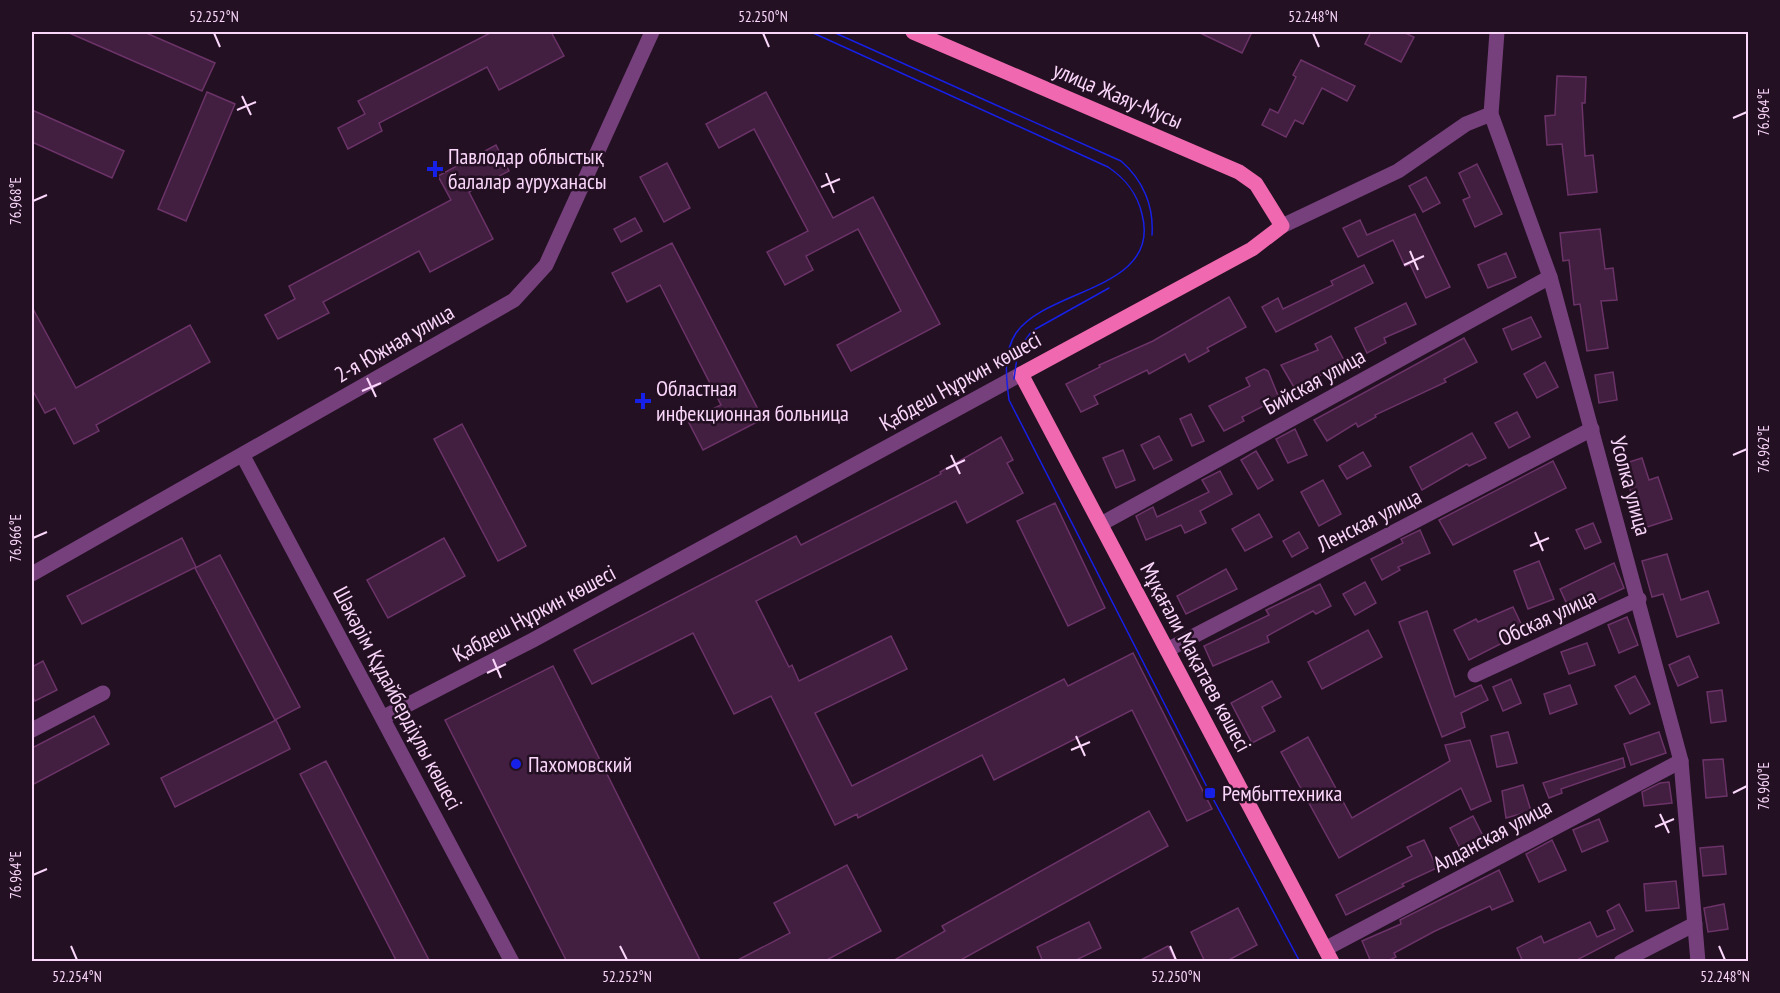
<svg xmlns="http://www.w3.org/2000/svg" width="1780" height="993" font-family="'PT Sans Narrow',sans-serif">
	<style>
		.building { fill: #421e40; stroke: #6b3368; stroke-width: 1.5 }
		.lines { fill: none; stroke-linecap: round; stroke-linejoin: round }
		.minor { stroke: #76407d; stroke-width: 15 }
		.major { stroke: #f068af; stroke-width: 15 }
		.tram { stroke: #1720e6; stroke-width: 1.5 }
		.ticks { fill: none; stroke: #fad6fb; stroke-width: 2 }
		.poi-dot { fill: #1720e6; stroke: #231022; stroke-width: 2 }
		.labels { text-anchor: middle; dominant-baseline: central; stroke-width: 5; stroke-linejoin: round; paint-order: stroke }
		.street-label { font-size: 22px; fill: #fad6fb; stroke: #231022 }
		.poi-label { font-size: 22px; fill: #fad6fb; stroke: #231022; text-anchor: start }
		.neatline { fill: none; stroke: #fad6fb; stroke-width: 2 }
		.ticks-label { font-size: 15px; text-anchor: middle; fill: #fad6fb }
	</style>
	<rect width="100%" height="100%" fill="#231022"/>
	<g class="building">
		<polygon points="67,32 144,32 215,63 202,91"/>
		<polygon points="492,32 551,32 564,56 499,90 487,67 379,123 382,131 348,149 338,128 365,114 358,101"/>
		<polygon points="1198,32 1252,32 1242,53"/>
		<polygon points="1371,32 1403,32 1414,37 1401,62 1365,44"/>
		<polygon points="1301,60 1355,86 1347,101 1322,88 1303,124 1295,120 1286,137 1262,125 1270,109 1278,113 1296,77 1293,75"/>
		<polygon points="1557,76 1586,77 1585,103 1582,103 1585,156 1593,155 1597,192 1568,195 1562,144 1547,145 1545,116 1555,115"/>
		<polygon points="207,92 235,104 186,221 158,209"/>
		<polygon points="766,92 833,218 873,197 940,324 851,371 837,345 901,311 858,229 806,256 813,270 785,285 767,252 808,231 754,129 719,148 706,124"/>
		<polygon points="32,110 124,151 112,178 32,142"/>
		<polygon points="496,145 509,171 469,192 493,239 430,272 419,251 323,302 329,313 278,339 265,315 295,299 289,286 451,200 438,176"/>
		<polygon points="667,163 690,208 664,222 640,177"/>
		<polygon points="1477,164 1502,214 1475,227 1463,200 1470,197 1459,173"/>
		<polygon points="1426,177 1440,203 1423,212 1409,186"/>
		<polygon points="1415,214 1450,287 1426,298 1410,264 1405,266 1393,240 1358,257 1343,228 1360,220 1367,235"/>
		<polygon points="635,218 642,231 621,242 614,229"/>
		<polygon points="1600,229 1605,269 1613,268 1617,300 1601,301 1608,348 1587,351 1580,304 1574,305 1569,260 1563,261 1560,233"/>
		<polygon points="672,243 763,419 703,450 688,421 721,405 660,285 627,302 612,273"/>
		<polygon points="1506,253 1516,277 1488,288 1478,265"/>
		<polygon points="1364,265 1373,283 1276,332 1262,307 1278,298 1283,309 1333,285 1331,281"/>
		<polygon points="1229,297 1246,327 1207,348 1209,351 1189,362 1185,354 1149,374 1147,370 1094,396 1098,404 1081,412 1066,384 1100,367 1099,365 1153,341"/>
		<polygon points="1406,303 1416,324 1384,338 1386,343 1367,353 1355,328"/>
		<polygon points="32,307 76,388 190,325 210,362 96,425 99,431 74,444 55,408 45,413 32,389"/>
		<polygon points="1531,317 1541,337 1512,350 1503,329"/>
		<polygon points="1331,336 1345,362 1295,389 1281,365 1318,350 1315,344"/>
		<polygon points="1464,338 1477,362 1444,379 1446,382 1375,415 1376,417 1358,427 1356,423 1327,441 1314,420"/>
		<polygon points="1545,362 1558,387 1537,398 1524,374"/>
		<polygon points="1264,369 1268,371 1279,398 1242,417 1244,421 1224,431 1209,406 1250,386 1246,378"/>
		<polygon points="1613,372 1617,400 1599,403 1595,375"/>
		<polygon points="1517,412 1530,437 1509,448 1495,423"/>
		<polygon points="1191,414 1204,441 1192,446 1180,419"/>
		<polygon points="462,424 526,546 498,561 434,439"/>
		<polygon points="1295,429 1307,455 1288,463 1276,439"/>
		<polygon points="1472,433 1486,458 1469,466 1467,464 1422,490 1410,467"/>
		<polygon points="1159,436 1172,460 1154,469 1141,445"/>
		<polygon points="1001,437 1013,460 1007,463 1023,493 967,523 956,501 756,601 789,667 792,665 799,681 891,636 907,669 815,713 852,786 1064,679 1068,686 1133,653 1212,809 1187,821 1132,710 994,780 982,755 858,818 857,814 835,825 771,696 734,714 693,633 592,684 574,650 796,536 801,545 941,474 940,472"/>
		<polygon points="1123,450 1135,480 1116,488 1103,458"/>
		<polygon points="1256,451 1273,480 1258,489 1241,460"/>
		<polygon points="1363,452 1371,466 1347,479 1339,466"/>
		<polygon points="1642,458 1649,480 1658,477 1672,519 1641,529 1623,464"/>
		<polygon points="1553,461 1566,488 1453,545 1439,520"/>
		<polygon points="1220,471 1232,494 1200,511 1206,523 1185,533 1181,525 1146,540 1136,516 1153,507 1157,517 1209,492 1202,480"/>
		<polygon points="1323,480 1341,514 1319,526 1301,492"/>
		<polygon points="1055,503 1105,608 1068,626 1017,521"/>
		<polygon points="1259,514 1272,537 1245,551 1232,529"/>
		<polygon points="1593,523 1601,542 1585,549 1576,530"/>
		<polygon points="1420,530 1430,553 1398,567 1400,570 1382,580 1371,559 1403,543 1401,539"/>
		<polygon points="1299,532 1308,548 1292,557 1283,541"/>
		<polygon points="182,538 196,567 82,624 67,596"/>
		<polygon points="444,538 465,576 388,618 367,580"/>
		<polygon points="1667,554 1681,600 1708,591 1719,623 1677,637 1663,594 1652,597 1642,561"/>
		<polygon points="220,555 300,707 275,720 195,568"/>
		<polygon points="1539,561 1554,599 1528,609 1514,571"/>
		<polygon points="1614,563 1624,588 1571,613 1560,589"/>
		<polygon points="1226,569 1237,589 1186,614 1177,596"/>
		<polygon points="1365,582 1376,603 1355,615 1343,594"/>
		<polygon points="1320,584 1331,606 1316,614 1313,611 1267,636 1269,642 1213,666 1204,646 1269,615 1266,610"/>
		<polygon points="1513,607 1526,634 1509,642 1508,640 1469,660 1454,630 1476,619 1478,622"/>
		<polygon points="1427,611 1455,697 1481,685 1488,700 1461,713 1465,727 1442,737 1399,622"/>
		<polygon points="1627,617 1638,645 1619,653 1608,625"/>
		<polygon points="1368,630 1382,657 1322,689 1308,662"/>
		<polygon points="1587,643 1595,665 1569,674 1561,652"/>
		<polygon points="1689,656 1698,677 1678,686 1669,665"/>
		<polygon points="43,661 57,690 35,701 32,695 32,667"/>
		<polygon points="553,666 701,962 567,962 445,720"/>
		<polygon points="1635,676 1650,704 1630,714 1615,686"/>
		<polygon points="1511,679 1521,703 1503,711 1493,687"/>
		<polygon points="1272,681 1281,697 1262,707 1275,731 1252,743 1231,703"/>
		<polygon points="1570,685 1577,704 1550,714 1544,694"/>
		<polygon points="1722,690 1726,721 1711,723 1707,692"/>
		<polygon points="94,716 109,744 32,785 32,748"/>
		<polygon points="276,720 290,749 175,807 161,778"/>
		<polygon points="1508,732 1517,763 1497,767 1491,736"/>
		<polygon points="1659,732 1666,753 1631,765 1624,744"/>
		<polygon points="1308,737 1352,818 1450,761 1445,745 1470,740 1491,801 1471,810 1461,788 1339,858 1281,752"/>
		<polygon points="1623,758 1625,767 1561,789 1562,793 1549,798 1543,783"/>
		<polygon points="1723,759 1727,796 1706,798 1703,760"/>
		<polygon points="326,761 430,962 397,962 300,774"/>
		<polygon points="1669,782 1672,803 1644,806 1642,792 1660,783"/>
		<polygon points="1523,785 1531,811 1506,818 1502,791"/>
		<polygon points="1149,811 1168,846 957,962 891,962 945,931 942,926"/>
		<polygon points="1473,816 1485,840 1462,852 1450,828"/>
		<polygon points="1599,819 1608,841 1582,852 1573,830"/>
		<polygon points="1424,840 1437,868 1402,884 1404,886 1346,915 1336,895 1412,856 1407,847"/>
		<polygon points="1552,840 1566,870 1539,882 1526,854"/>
		<polygon points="1723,846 1726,874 1703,876 1700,848"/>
		<polygon points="847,865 881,931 823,962 734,962 790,933 774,903"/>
		<polygon points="1499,870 1513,901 1492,910 1490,906 1435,931 1394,953 1396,957 1385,962 1371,962 1362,941 1401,924 1400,920"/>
		<polygon points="1676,881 1679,908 1646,911 1644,884"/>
		<polygon points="1619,904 1633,931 1573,962 1523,962 1517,948 1541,936 1544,943 1590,922 1597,937 1615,929 1607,911"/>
		<polygon points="1724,904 1728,929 1708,932 1704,908"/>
		<polygon points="1238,908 1257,945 1225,962 1205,962 1191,932"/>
		<polygon points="1089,922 1101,948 1072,962 1043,962 1037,947"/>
		<polygon points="1168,946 1176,962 1137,962"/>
	</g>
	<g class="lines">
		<g class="minor">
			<polyline points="1497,32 1491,114 1550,277 1681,761 1698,962"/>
			<polyline points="1282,226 1398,171 1466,124 1491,114"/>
			<polyline points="243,456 512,962"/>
			<polyline points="1101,524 1550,277"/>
			<polyline points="32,574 514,300 546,265 652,32"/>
			<polyline points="1167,650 1592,429"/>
			<polyline points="1475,675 1639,599"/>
			<polyline points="384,717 533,640 1021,374"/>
			<polyline points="32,730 103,693"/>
			<polyline points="1325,949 1681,761"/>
			<polyline points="1621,962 1695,924"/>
		</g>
		<polyline class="major" points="913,32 1239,172 1256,184 1282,226 1252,249 1021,374 1332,962"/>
		<g class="tram">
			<path d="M811,32L1108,167C1126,179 1137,193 1142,214C1162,290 1047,288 1016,333C1003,353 1006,378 1009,400L1210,793L1300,962"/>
			<path d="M833,32L1121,161C1143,180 1154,206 1152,235"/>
			<polyline points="1014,379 1018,350 1032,331 1109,288"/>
		</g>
	</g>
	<path class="ticks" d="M214,33L220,47M763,33L769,47M1313,33L1319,47M242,96L251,115M237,110L256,102M1733,118L1747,112M826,173L834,193M821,187L840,179M33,201L47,195M1410,251L1418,270M1404,265L1424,256M367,378L376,397M362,391L381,383M951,455L960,474M1733,455L1747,449M946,469L965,460M1535,532L1543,551M33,538L47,532M1530,546L1549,538M493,659L501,678M487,673L506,664M1076,736L1085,756M1071,750L1090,742M1733,793L1747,786M1660,814L1669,833M1655,827L1674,819M33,875L47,869M71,946L77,960M620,946L627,960M1170,946L1176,960M1719,946L1725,960"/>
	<g class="poi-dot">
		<path d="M432 160h6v6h6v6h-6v6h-6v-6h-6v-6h6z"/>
		<path d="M640 392h6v6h6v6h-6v6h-6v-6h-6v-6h6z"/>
		<circle cx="516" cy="764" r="6"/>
		<rect x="1204" y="787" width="12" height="12" rx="3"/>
	</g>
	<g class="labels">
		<g class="street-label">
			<text transform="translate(1118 95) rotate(23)">улица Жаяу-Мусы</text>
			<text transform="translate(394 343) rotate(-30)">2-я Южная улица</text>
			<text transform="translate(960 381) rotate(-29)">Қабдеш Нұркин көшесі</text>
			<text transform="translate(1314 381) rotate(-29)">Бийская улица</text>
			<text transform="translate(1631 486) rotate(75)">Усолка улица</text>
			<text transform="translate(1369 520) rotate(-27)">Ленская улица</text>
			<text transform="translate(534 613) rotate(-28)">Қабдеш Нұркин көшесі</text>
			<text transform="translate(1547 617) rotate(-25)">Обская улица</text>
			<text transform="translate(1196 657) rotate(62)">Мұқағали Мақатаев көшесі</text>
			<text transform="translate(398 698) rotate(62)">Шәкәрім Құдайбердіұлы көшесі</text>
			<text transform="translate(1492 835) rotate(-28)">Алданская улица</text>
		</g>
		<g class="poi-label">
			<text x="448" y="156">Павлодар облыстық<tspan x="448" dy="25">балалар ауруханасы</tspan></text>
			<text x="656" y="388">Областная<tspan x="656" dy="25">инфекционная больница</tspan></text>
			<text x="528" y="764">Пахомовский</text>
			<text x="1222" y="793">Рембыттехника</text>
		</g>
	</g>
	<rect width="1780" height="993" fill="none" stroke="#231022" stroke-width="66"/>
	<rect x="33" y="33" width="1714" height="927" class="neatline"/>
	<g class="ticks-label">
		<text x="214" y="22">52.252°N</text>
		<text x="763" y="22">52.250°N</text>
		<text x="1313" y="22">52.248°N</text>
		<text transform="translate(1764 112) rotate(-90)" y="5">76.964°E</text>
		<text transform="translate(16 201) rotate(-90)" y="5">76.968°E</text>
		<text transform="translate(1764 449) rotate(-90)" y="5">76.962°E</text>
		<text transform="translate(16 538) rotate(-90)" y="5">76.966°E</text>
		<text transform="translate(1764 786) rotate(-90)" y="5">76.960°E</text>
		<text transform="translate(16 875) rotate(-90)" y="5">76.964°E</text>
		<text x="77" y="982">52.254°N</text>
		<text x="627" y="982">52.252°N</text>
		<text x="1176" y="982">52.250°N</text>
		<text x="1725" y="982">52.248°N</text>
	</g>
</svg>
